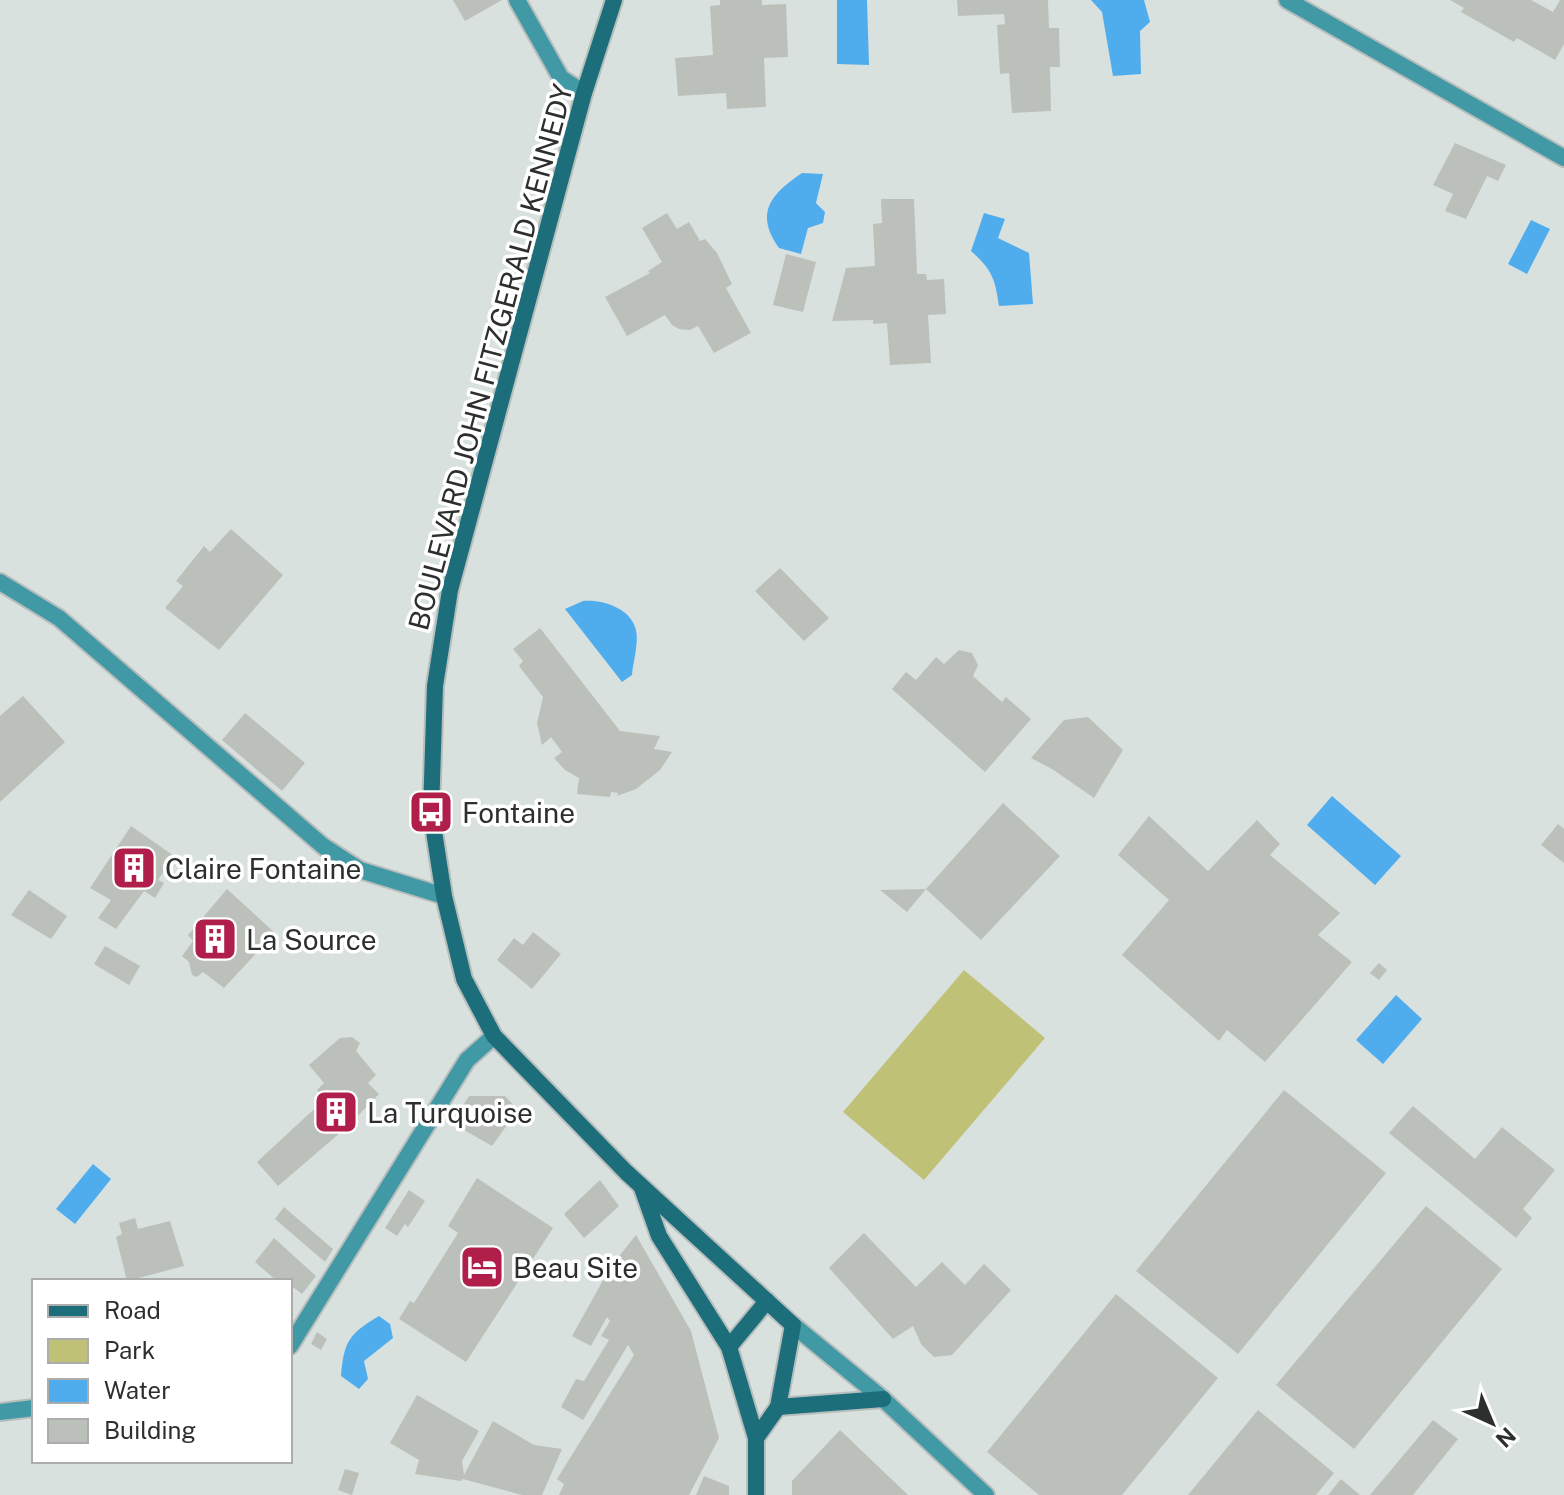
<svg xmlns="http://www.w3.org/2000/svg" width="1564" height="1495" font-family="'Public Sans',sans-serif">
	<style>
		.green { fill: #bfc177 }
		.water { fill: #4fadee }
		.building { fill: #bbc0ba }
		.lines { fill: none; stroke-linecap: round; stroke-linejoin: round }
		.street-casing { stroke: #b6bdbc; stroke-width: 20 }
		.secondary-casing { stroke: #b6bdbc; stroke-width: 20 }
		.street { stroke: #4199a6; stroke-width: 16 }
		.secondary { stroke: #1b6e7a; stroke-width: 16 }
		.labels { text-anchor: middle; dominant-baseline: central; stroke-width: 7; stroke-linejoin: round; paint-order: stroke }
		.street-label { font-size: 28px; fill: #2c2f2e; stroke: #fff }
		.poi-label { font-size: 28px; fill: #2c2f2e; stroke: #fff; text-anchor: start }
	</style>
	<rect width="100%" height="100%" fill="#d9e1df"/>
	<polygon class="green" points="964,970 1045,1038 924,1180 843,1112"/>
	<g class="water">
		<polygon points="837,0 867,0 869,65 837,64"/>
		<polygon points="1091,0 1144,0 1150,22 1140,31 1141,74 1113,76 1102,12"/>
		<path d="M802,173L823,174L816,203L825,212L823,223L808,228L801,254L779,248C754,213 771,194 802,173Z"/>
		<path d="M984,213L1005,219L998,238L1029,253L1033,304L999,306C995,278 992,270 971,251Z"/>
		<polygon points="1531,220 1550,229 1527,274 1508,264"/>
		<path d="M583,601C602,599 631,608 636,630C639,643 633,662 632,675L622,682L565,609Z"/>
		<polygon points="1332,796 1401,856 1375,885 1307,825"/>
		<polygon points="1396,995 1422,1019 1383,1064 1356,1040"/>
		<polygon points="93,1164 111,1179 75,1224 56,1209"/>
		<path d="M379,1316L390,1324L393,1338L364,1361L368,1379L359,1389L341,1376C344,1341 349,1334 379,1316Z"/>
	</g>
	<g class="building">
		<polygon points="453,0 502,0 465,21"/>
		<polygon points="720,0 762,0 762,5 786,4 788,57 764,58 766,107 727,109 726,93 678,96 675,58 713,55 710,6 720,5"/>
		<polygon points="957,0 1048,0 1049,28 1059,28 1060,67 1050,67 1051,111 1012,113 1009,73 1000,74 997,25 1005,24 1004,14 958,16"/>
		<polygon points="1450,0 1531,0 1553,12 1560,0 1564,0 1564,44 1555,60 1517,38 1514,42 1461,12 1464,8"/>
		<polygon points="1455,143 1506,165 1498,181 1487,176 1466,219 1445,211 1453,194 1433,185"/>
		<polygon points="881,199 914,199 917,274 926,274 927,280 944,279 946,314 928,315 931,363 890,365 887,323 873,324 873,320 832,321 846,268 875,266 873,224 882,223"/>
		<polygon points="667,213 677,229 689,222 700,241 705,239 717,253 732,284 726,288 751,333 714,353 698,326 690,330 679,329 672,325 665,315 627,336 605,297 650,273 648,271 662,262 642,228"/>
		<polygon points="786,254 816,262 803,312 773,305"/>
		<polygon points="231,529 283,575 219,650 165,608 183,586 176,581 204,546 210,552"/>
		<polygon points="780,568 829,618 804,641 755,591"/>
		<polygon points="540,628 620,731 660,736 654,749 672,752 660,770 636,789 617,796 618,793 611,792 610,797 577,794 579,778 565,770 554,758 562,752 551,737 542,745 537,723 543,697 519,666 523,661 513,649"/>
		<polygon points="959,650 972,653 978,665 973,676 1002,702 1006,697 1031,719 985,772 892,689 906,672 916,680 936,657 944,664"/>
		<polygon points="23,696 65,742 0,802 0,716"/>
		<polygon points="245,713 305,763 282,791 222,740"/>
		<polygon points="1088,717 1123,750 1094,798 1052,769 1031,758 1064,720"/>
		<polygon points="1003,803 1060,856 981,940 926,889 907,912 880,890 926,889"/>
		<polygon points="1149,816 1208,871 1257,820 1280,844 1270,855 1340,913 1318,935 1352,962 1265,1062 1227,1030 1219,1041 1122,955 1169,900 1118,855"/>
		<polygon points="1558,824 1564,829 1564,863 1541,845"/>
		<polygon points="131,826 174,856 158,880 164,883 155,898 144,891 116,929 98,918 111,900 90,888"/>
		<polygon points="227,889 275,933 224,988 203,972 197,977 192,975 189,962 182,956 193,941 188,935"/>
		<polygon points="29,890 67,916 51,939 11,915"/>
		<polygon points="533,932 561,954 532,989 497,960 514,938 523,945"/>
		<polygon points="105,946 140,966 129,985 94,964"/>
		<polygon points="1379,963 1387,970 1379,980 1370,973"/>
		<polygon points="352,1037 360,1043 356,1051 376,1075 368,1083 379,1094 348,1126 278,1186 257,1162 325,1099 317,1090 324,1083 309,1065 340,1038"/>
		<polygon points="1284,1090 1386,1173 1238,1354 1136,1271"/>
		<polygon points="469,1096 505,1096 518,1110 492,1146 452,1123"/>
		<polygon points="1413,1106 1475,1159 1502,1127 1555,1170 1523,1209 1532,1218 1516,1238 1389,1133"/>
		<polygon points="477,1178 553,1228 466,1362 399,1319 410,1301 414,1303 458,1233 448,1226"/>
		<polygon points="600,1180 619,1206 584,1238 564,1214"/>
		<polygon points="409,1190 425,1201 408,1227 405,1224 397,1236 385,1228"/>
		<polygon points="1426,1206 1502,1269 1354,1449 1276,1385"/>
		<polygon points="284,1207 333,1249 325,1262 275,1219"/>
		<polygon points="135,1218 138,1229 170,1221 184,1266 127,1281 116,1237 122,1234 119,1223"/>
		<polygon points="864,1233 916,1287 942,1262 965,1285 984,1264 1011,1290 952,1355 934,1357 921,1344 913,1326 893,1339 829,1268"/>
		<polygon points="636,1235 691,1331 719,1438 689,1495 559,1495 564,1484 557,1479 634,1355 628,1345 583,1420 561,1407 576,1379 584,1381 609,1340 601,1336 610,1321 607,1317 591,1346 572,1336 611,1266"/>
		<polygon points="274,1238 316,1276 302,1294 290,1285 290,1281 277,1281 255,1262"/>
		<polygon points="1116,1294 1218,1378 1122,1495 1039,1495 987,1452"/>
		<polygon points="317,1332 327,1339 321,1350 311,1344"/>
		<polygon points="417,1395 479,1431 462,1461 464,1475 493,1421 534,1445 562,1449 542,1495 522,1495 463,1479 461,1481 415,1474 419,1460 390,1443"/>
		<polygon points="1258,1410 1334,1473 1316,1495 1188,1495"/>
		<polygon points="1433,1420 1458,1439 1413,1495 1370,1495"/>
		<polygon points="840,1430 908,1495 792,1495 792,1481"/>
		<polygon points="345,1469 359,1473 352,1495 338,1490"/>
		<polygon points="704,1476 729,1486 729,1495 696,1495"/>
		<polygon points="1341,1479 1360,1495 1328,1495"/>
	</g>
	<g class="lines">
		<g class="street-casing">
			<g id="street">
				<polyline points="517,0 561,78 584,93"/>
				<polyline points="1287,0 1564,158"/>
				<polyline points="0,582 59,618 323,846 360,870 444,896"/>
				<polyline points="793,1325 883,1399 986,1495"/>
				<polyline points="290,1346 467,1060 494,1036"/>
				<polyline points="0,1412 34,1408"/>
			</g>
		</g>
		<g class="secondary-casing">
			<g id="secondary">
				<polyline points="614,0 584,93 450,590 435,686 431,812 444,896 464,979 494,1036 626,1172 793,1325 778,1407 756,1438"/>
				<polyline points="642,1188 659,1236 729,1347 756,1438 756,1495"/>
				<polyline points="729,1347 767,1301"/>
				<polyline points="778,1407 883,1399"/>
			</g>
		</g>
		<use href="#street" class="street"/>
		<use href="#secondary" class="secondary"/>
	</g>
	<defs>
		<g id="bus-square" transform="scale(2.3)"><rect x="-9" y="-9" width="18" height="18" rx="4" fill="#b01e4a" stroke="#fff"/><path d="M-5-6H5V4H4V6H2V4H-2V6H-4V4H-5ZM-3.5-4V0h7V-4ZM-3.5 1.2v1.5H-2V1.2ZM2 1.2v1.5H3.5V1.2Z" fill="#fff"/></g>
		<g id="building-square" transform="scale(2.3)"><rect x="-9" y="-9" width="18" height="18" rx="4" fill="#b01e4a" stroke="#fff"/><path d="M-4-6H4V6H1V3H-1V6H-4ZM-2.5-4.3h1.7v1.8h-1.7ZM.8-4.3h1.7v1.8H.8ZM-2.5-1h1.7V.8h-1.7ZM.8-1h1.7V.8H.8Z" fill="#fff"/></g>
		<g id="hotel-square" transform="scale(2.3)"><rect x="-9" y="-9" width="18" height="18" rx="4" fill="#b01e4a" stroke="#fff"/><path d="M-6-4.5h1.5V1H6V5H4.5V3h-9V5H-6ZM-4 0a1.8 1.8 0 1 1 3.6 0ZM.5 0V-2.5h3Q6-2.5 6 0Z" fill="#fff"/></g>
	</defs>
	<g fill-rule="evenodd">
		<use href="#bus-square" x="431" y="812"/>
		<use href="#building-square" x="134" y="868"/>
		<use href="#building-square" x="215" y="939"/>
		<use href="#building-square" x="336" y="1112"/>
		<use href="#hotel-square" x="482" y="1267"/>
	</g>
	<g class="labels">
		<g class="street-label">
			<text transform="translate(490 357) rotate(-75)">BOULEVARD JOHN FITZGERALD KENNEDY</text>
		</g>
		<g class="poi-label">
			<text x="462" y="812">Fontaine</text>
			<text x="165" y="868">Claire Fontaine</text>
			<text x="246" y="939">La Source</text>
			<text x="367" y="1112">La Turquoise</text>
			<text x="513" y="1267">Beau Site</text>
		</g>
	</g>
	<rect x="32" y="1279" width="260" height="184" fill="#ffffff" stroke="#abacab" stroke-width="2"/>
	<rect x="48" y="1305" width="40" height="12" fill="#1b6e7a" stroke="#abacab" stroke-width="2"/>
	<text x="104" y="1319" font-size="24" fill="#2c2f2e">Road</text>
	<rect x="48" y="1339" width="40" height="24" fill="#bfc177" stroke="#abacab" stroke-width="2"/>
	<text x="104" y="1359" font-size="24" fill="#2c2f2e">Park</text>
	<rect x="48" y="1379" width="40" height="24" fill="#4fadee" stroke="#abacab" stroke-width="2"/>
	<text x="104" y="1399" font-size="24" fill="#2c2f2e">Water</text>
	<rect x="48" y="1419" width="40" height="24" fill="#bbc0ba" stroke="#abacab" stroke-width="2"/>
	<text x="104" y="1439" font-size="24" fill="#2c2f2e">Building</text>
	<g transform="translate(1492 1423) rotate(136)" stroke="#ffffff" stroke-width="6" paint-order="stroke">
	<path d="M0-6L14 30L0 20L-14 30Z" fill="#2c2f2e"/>
	<text y="-12" font-size="22" font-weight="bold" text-anchor="middle" fill="#2c2f2e">N</text>
	</g>
</svg>
